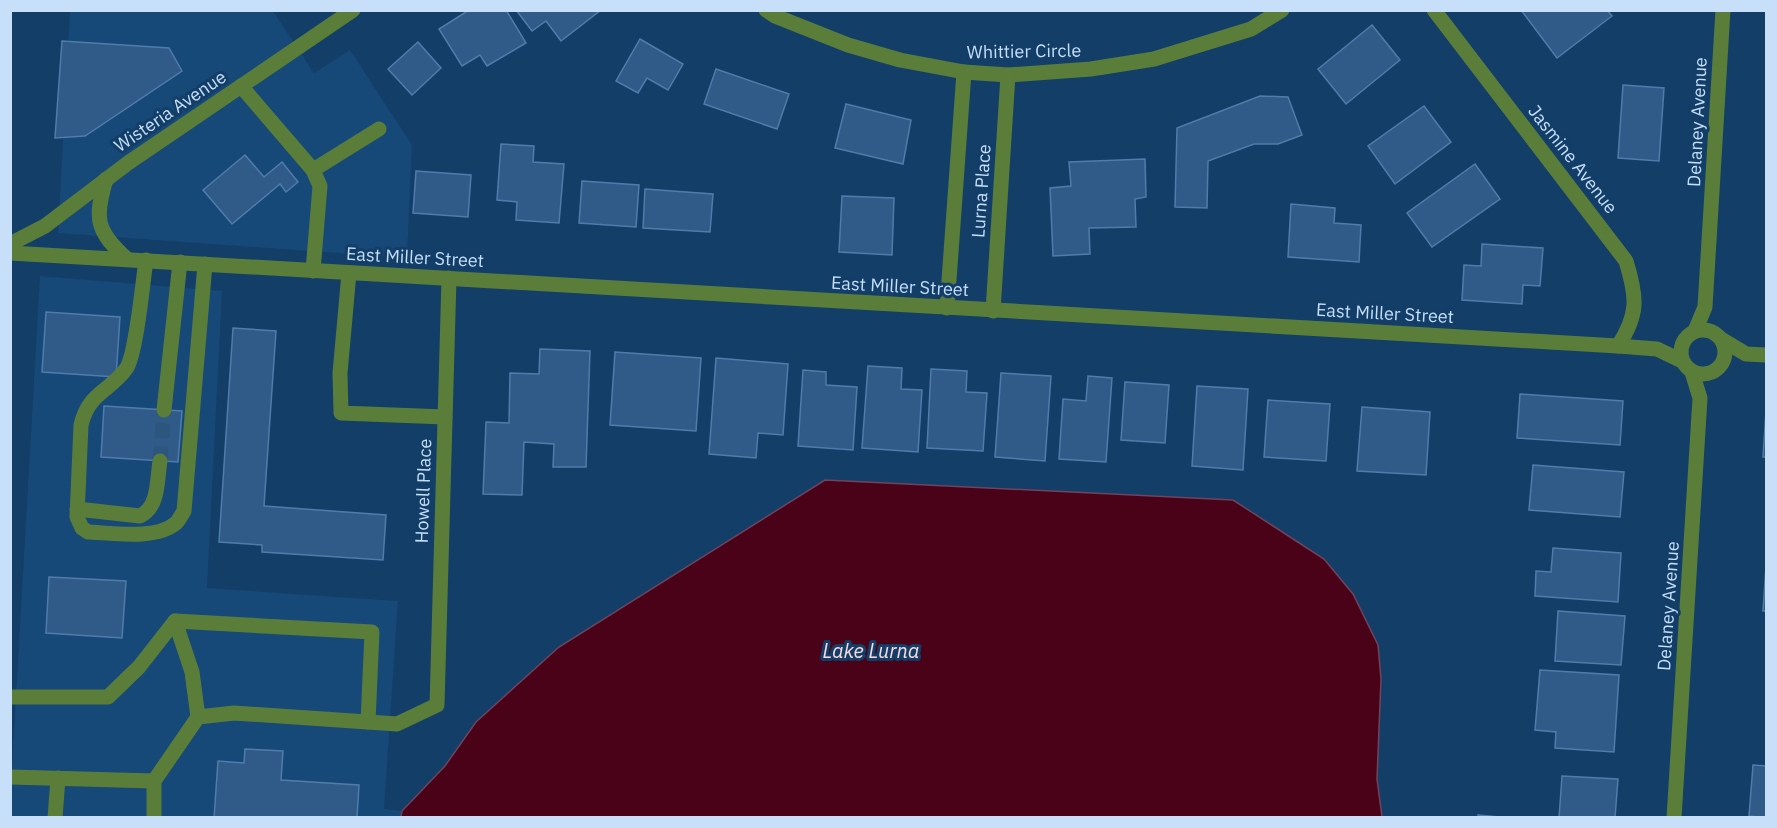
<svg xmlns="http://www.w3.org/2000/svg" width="1777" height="828" font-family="'IBM Plex Sans',sans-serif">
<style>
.built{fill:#164878}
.water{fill:#4a0218;stroke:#70445c;stroke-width:1.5}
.building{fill:#305a87;stroke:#507cab;stroke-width:1.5}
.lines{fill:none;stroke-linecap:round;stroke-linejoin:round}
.minor-tunnel{stroke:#2d567e;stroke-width:15;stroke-dasharray:15 8;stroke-linecap:butt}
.minor{stroke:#5b7d3a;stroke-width:15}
.labels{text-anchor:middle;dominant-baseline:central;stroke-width:6;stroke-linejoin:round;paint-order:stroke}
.street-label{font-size:18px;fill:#c7dff9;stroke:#123e68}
.water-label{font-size:20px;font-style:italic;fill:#fcd9dc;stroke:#123e68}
</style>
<rect width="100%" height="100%" fill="#123e68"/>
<!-- built -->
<g class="built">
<polygon points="70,11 273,11 314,73 350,50 412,145 407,258 58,233"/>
<polygon points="40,276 222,291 207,588 398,601 384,809 402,811 401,817 11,818 11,783"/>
</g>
<!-- water -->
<polygon class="water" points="825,480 1233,500 1324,559 1353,594 1378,645 1381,679 1377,779 1382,817 401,817 402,811 445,766 476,722 559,647"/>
<!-- building -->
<g class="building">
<polygon points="469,10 506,10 526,43 487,66 480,55 462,66 439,29"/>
<polygon points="516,10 601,10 561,41 546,21 532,31"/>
<polygon points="1521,10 1607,10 1612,16 1557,58"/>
<polygon points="1372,25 1400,60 1346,104 1318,69"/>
<polygon points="640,39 683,64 668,90 647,78 638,93 616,81"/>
<polygon points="62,41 169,48 182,71 85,136 55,138"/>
<polygon points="418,42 441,68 412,95 388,69"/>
<polygon points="716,69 789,94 777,129 704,104"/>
<polygon points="1623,85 1664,88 1659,161 1618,158"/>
<polygon points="1260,96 1288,97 1302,135 1278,144 1254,144 1208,161 1207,208 1175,207 1177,128"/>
<polygon points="846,104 911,120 903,164 835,148"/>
<polygon points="1424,106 1451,142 1395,184 1368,146"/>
<polygon points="501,144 534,146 533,162 564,164 559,223 516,220 517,202 497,200"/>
<polygon points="245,155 264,177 282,162 298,182 286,192 280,184 232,224 203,190"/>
<polygon points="1145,159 1146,197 1135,199 1136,227 1089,228 1090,254 1053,256 1050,188 1071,186 1069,162"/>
<polygon points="1475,164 1500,199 1432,247 1407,213"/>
<polygon points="416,171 471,175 468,217 413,213"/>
<polygon points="582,181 639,185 636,227 579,223"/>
<polygon points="645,189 713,194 710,232 643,228"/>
<polygon points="842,196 894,198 892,255 839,252"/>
<polygon points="1291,204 1335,208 1334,223 1361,225 1359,262 1288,257"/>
<polygon points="1482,244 1543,248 1540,286 1523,285 1522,304 1462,300 1464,265 1481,266"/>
<polygon points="46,312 120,317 116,377 42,372"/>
<polygon points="233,328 276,331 264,506 386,515 383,560 262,552 262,545 219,542"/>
<polygon points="540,349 590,351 586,467 553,467 554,444 524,442 522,495 483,494 486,422 509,423 510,373 539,374"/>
<polygon points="615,352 701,358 696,431 610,425"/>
<polygon points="716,358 788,364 783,435 758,433 756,458 709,454"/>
<polygon points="868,366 902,368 901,389 922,390 918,452 862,448"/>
<polygon points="931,369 967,371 966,392 987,393 983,451 927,448"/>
<polygon points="803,370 826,372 826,385 857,387 853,450 798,446"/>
<polygon points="1001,373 1051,376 1045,461 995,457"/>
<polygon points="1088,376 1112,378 1106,462 1059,459 1063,399 1086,401"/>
<polygon points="1125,382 1169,385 1165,443 1121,440"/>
<polygon points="1197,386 1248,389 1243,470 1192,466"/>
<polygon points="1520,394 1623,401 1620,445 1517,438"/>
<polygon points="1268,400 1330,404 1326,461 1264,457"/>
<polygon points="104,406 182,411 178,462 101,457"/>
<polygon points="1362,407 1430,412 1426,475 1357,471"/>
<polygon points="1766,411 1766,457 1763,457"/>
<polygon points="1533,465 1624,472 1620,517 1529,510"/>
<polygon points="1553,548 1621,553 1618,602 1535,596 1536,571 1551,572"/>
<polygon points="1766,566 1766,611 1763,611"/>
<polygon points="49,577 126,581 122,638 46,633"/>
<polygon points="1558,611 1625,616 1621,665 1555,661"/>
<polygon points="1540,670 1619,675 1614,752 1555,748 1556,732 1535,730"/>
<polygon points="245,749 283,751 281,780 359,785 357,818 214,818 218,761 244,763"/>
<polygon points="1753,765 1766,766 1766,818 1749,816"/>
<polygon points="1562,776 1618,779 1615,818 1559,818"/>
<polygon points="1478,815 1510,818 1478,818"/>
</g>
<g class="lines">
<!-- minor-tunnel -->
<polyline class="minor-tunnel" points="160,461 164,410"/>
<!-- minor -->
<g class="minor">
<polyline points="766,10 775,16 848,45 900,60 964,72 1008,75 1091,69 1154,59 1251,29 1282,10"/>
<path d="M 1434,10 L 1626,261 C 1637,297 1639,314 1618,346"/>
<polyline points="241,86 313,170 320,186 313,271"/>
<polyline points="313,170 379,129"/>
<path d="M 106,179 C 94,219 96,231 127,259"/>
<polyline points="10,244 45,226 128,163 353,10"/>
<polyline points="10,253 1618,346 1657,349 1682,361"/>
<path d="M 146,260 C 143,280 136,356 126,369 C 109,392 89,392 81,425 L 77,517 L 82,528 L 88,532 C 112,533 157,540 176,523 C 179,520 182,514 184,511 L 205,264"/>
<polyline points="349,273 340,373 341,413 445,417"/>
<polyline points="947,308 964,72"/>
<polyline points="993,311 1008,75"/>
<circle cx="1703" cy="352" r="22"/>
<polyline points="1695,331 1705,307 1723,10"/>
<polyline points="1721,339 1746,354 1766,355"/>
<polyline points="164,410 180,262"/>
<path d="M 77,509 L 140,516 C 159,507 157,480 160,461"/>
<polyline points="175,621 192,672 198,717"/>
<polyline points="10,697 108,697 139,667 175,621 372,632 368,722"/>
<polyline points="10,777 154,781"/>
<polyline points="55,818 58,778"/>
<polyline points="154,818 154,781 198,717 234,713 397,724 437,705 449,278"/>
<polyline points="1674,818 1700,398 1692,372"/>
</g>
</g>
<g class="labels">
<!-- street labels -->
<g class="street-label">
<text transform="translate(1024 51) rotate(-1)">Whittier Circle</text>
<text transform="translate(170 111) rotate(-34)">Wisteria Avenue</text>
<text transform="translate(1697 122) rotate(-87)">Delaney Avenue</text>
<text transform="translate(1573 159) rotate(52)">Jasmine Avenue</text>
<text transform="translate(981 191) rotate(-86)">Lurna Place</text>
<text transform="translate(415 257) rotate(3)">East Miller Street</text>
<text transform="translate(900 286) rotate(3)">East Miller Street</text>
<text transform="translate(1385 313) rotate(3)">East Miller Street</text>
<text transform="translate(423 491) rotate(-88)">Howell Place</text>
<text transform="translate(1668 606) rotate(-86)">Delaney Avenue</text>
</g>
<!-- water labels -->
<g class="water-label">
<text x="871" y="650">Lake Lurna</text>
</g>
</g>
<!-- border -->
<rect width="1777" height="828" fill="none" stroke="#c7dff9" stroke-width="24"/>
</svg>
